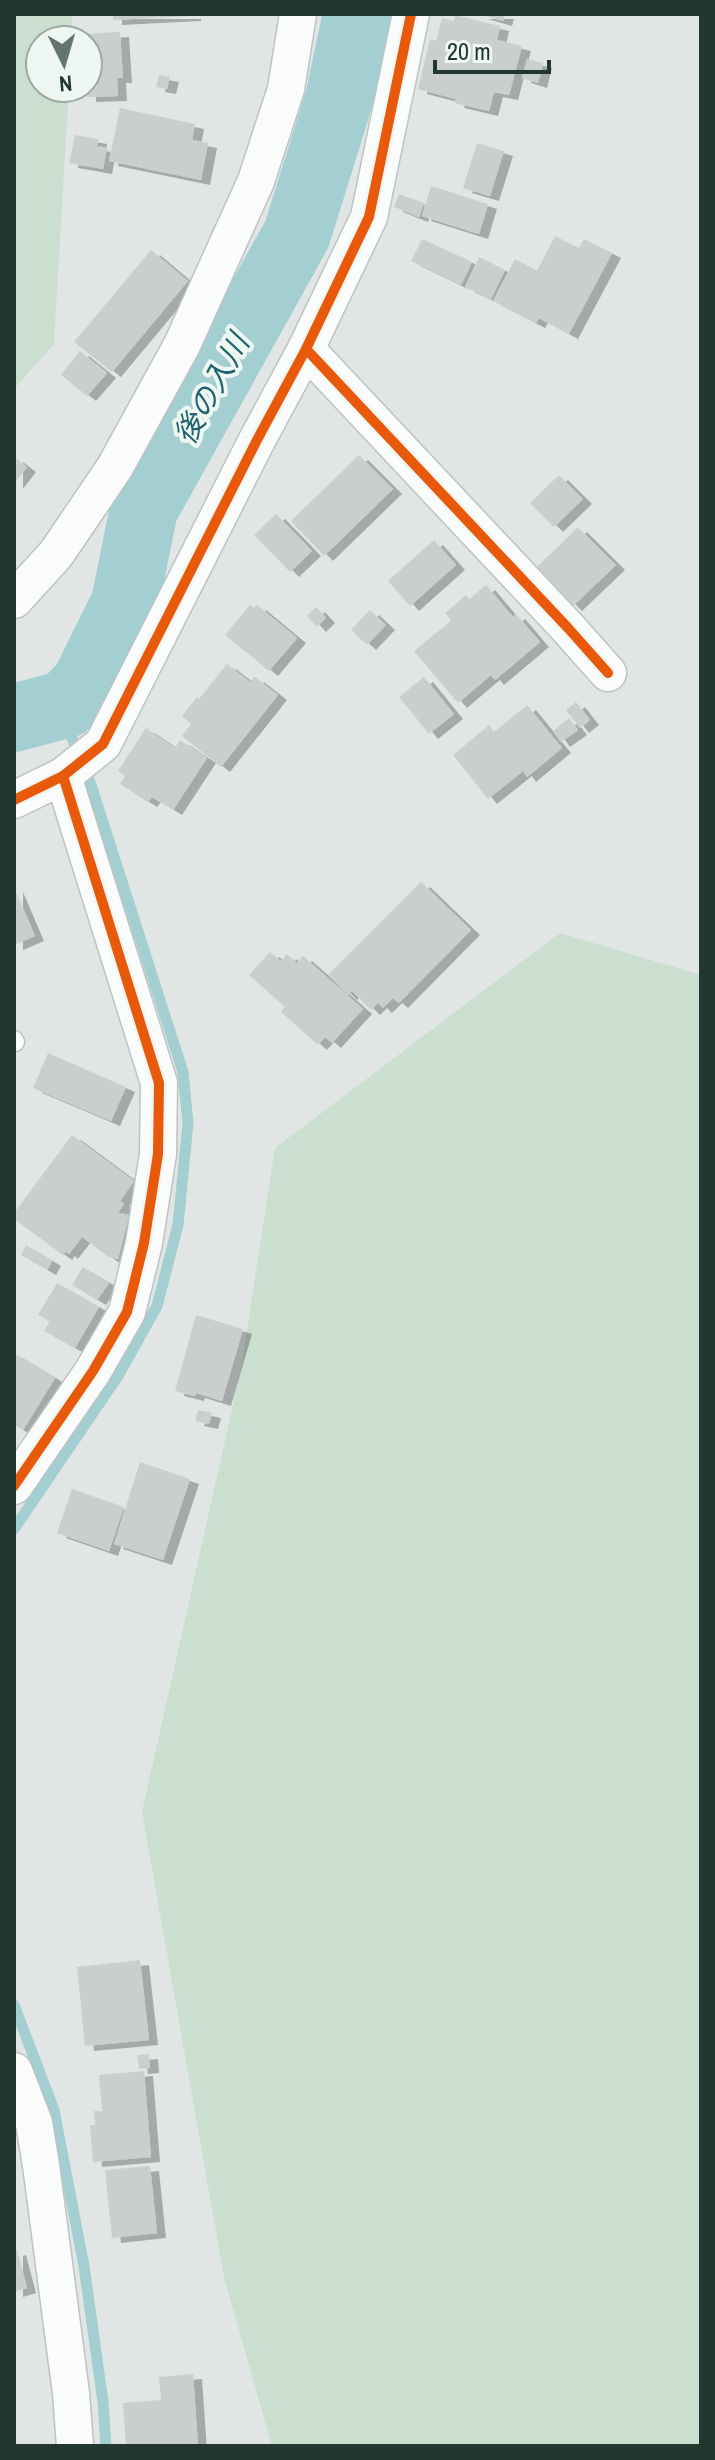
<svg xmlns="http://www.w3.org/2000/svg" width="715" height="2460" font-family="'Archivo Narrow','Noto Sans JP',sans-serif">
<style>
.green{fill:#cadfd0}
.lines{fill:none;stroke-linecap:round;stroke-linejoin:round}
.stream{stroke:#a3ced2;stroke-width:11}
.river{stroke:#a3ced2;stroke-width:68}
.building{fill:#cacfcd;filter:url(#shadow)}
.lane-casing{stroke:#bec3c1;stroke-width:21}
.street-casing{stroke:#bec3c1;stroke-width:39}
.lane{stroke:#fafbfb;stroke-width:18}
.street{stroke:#fafbfb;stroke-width:36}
.cycleway-casing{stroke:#eef6f2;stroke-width:15}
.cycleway{stroke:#e8590c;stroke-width:10}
.labels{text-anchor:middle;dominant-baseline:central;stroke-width:8;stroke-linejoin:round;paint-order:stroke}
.water-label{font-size:30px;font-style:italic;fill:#1f646e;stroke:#eef6f2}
</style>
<defs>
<filter id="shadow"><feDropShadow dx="9" dy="5" stdDeviation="0" flood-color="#0004"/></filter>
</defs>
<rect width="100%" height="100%" fill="#e1e6e4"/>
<!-- green -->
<g class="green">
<polygon points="14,14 72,14 71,40 40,40 40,88 69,88 54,344 14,389"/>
<polygon points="560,933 701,975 701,2446 272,2446 224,2277 142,1812 241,1369 275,1148"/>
</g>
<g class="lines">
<!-- stream -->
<g class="stream">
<polyline points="14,1529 118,1376 157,1306 178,1225 188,1123 183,1072 91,785 66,723 66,704"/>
<polyline points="14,2005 54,2110 84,2266 103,2402 106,2446"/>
</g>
<!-- river -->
<polyline class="river" points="14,718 66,704 85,684 125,603 144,509 297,234 339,99 357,14"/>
</g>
<!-- building -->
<g class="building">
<polygon points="113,14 192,14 192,16 113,20"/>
<polygon points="479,14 505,14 503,21"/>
<polygon points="455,15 500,26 497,40 522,46 509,95 494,92 489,111 455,103 456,99 418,89 430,39 436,41 442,18 454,21"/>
<polygon points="120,32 123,78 117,78 118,96 87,97 88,40 84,40 84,34"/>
<polygon points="527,59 543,63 538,83 522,78"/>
<polygon points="159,75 170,77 167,89 156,87"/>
<polygon points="120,108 195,124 192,140 208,143 201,180 109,161"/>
<polygon points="75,135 98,139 97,146 107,148 103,169 69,163"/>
<polygon points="477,143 504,151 490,196 463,188"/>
<polygon points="431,186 488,204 479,234 422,216"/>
<polygon points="399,194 424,203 419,217 394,207"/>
<polygon points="555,236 579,248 584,239 612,253 569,334 539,318 536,323 493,301 515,259 537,271"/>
<polygon points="422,239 472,262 461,285 411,261"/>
<polygon points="151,250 188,281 112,372 74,342"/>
<polygon points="479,257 505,270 491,299 465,287"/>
<polygon points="80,351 107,373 87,396 61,375"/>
<polygon points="359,455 393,489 324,556 291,521"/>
<polygon points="14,457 27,467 14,484"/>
<polygon points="559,475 583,499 554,527 530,503"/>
<polygon points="276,514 312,551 290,572 254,535"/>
<polygon points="578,527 616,565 573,606 536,568"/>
<polygon points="434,540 456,565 410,606 388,581"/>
<polygon points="486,585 513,617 516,614 540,642 495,680 491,675 458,703 414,651 451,621 445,613 466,595 469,599"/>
<polygon points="250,605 254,608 257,605 297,638 269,671 225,635"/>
<polygon points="316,607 326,618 317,627 307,616"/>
<polygon points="370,610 386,625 367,645 351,630"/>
<polygon points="227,664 250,682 255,677 278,695 221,767 182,736 191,724 182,716 197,697 199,699"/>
<polygon points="424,677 454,714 429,734 399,697"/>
<polygon points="576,702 590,720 580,728 566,710"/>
<polygon points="527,705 562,748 527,777 523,771 488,799 453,755 489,725 494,732"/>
<polygon points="569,718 578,730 561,742 553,731"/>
<polygon points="146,728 175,748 180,740 207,758 173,810 152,797 148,802 120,784 125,776 118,771"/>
<polygon points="421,882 471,930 399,1003 393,998 383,1008 378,1003 371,1010 352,991 348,995 328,975"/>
<polygon points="14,887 35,936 14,945"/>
<polygon points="270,952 281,961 287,954 297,963 303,956 363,1009 332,1043 325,1037 318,1045 281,1012 285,1007 249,975"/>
<polygon points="48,1053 126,1087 111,1121 33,1088"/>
<polygon points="72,1135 134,1181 120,1201 124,1204 118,1213 129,1215 118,1259 109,1257 82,1237 69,1254 66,1251 63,1255 14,1219 14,1213"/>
<polygon points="26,1245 52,1261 47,1270 21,1255"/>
<polygon points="83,1267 109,1283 97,1300 72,1285"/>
<polygon points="57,1283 99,1307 75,1348 44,1331 50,1321 38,1315"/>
<polygon points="196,1315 243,1329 222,1401 196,1393 195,1396 175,1391"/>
<polygon points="14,1353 55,1378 23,1430 14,1425"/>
<polygon points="198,1410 212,1413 209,1424 195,1421"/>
<polygon points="140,1462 190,1479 163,1560 114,1544"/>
<polygon points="72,1489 124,1507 109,1551 57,1533"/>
<polygon points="140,1960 149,2040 85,2046 77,1967"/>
<polygon points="149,2054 150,2068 139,2069 137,2055"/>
<polygon points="144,2071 151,2157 93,2162 90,2125 95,2125 94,2111 102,2111 99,2075"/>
<polygon points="150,2166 157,2233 112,2238 105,2170"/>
<polygon points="17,2250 27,2288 14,2292 14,2251"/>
<polygon points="193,2374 198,2446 126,2446 123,2403 161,2400 159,2377"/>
</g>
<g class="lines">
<defs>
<polyline id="lane" points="14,1040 15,1042"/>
<g id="street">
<polyline points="306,349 568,628 608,673"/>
<polyline points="14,600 56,554 115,467 182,345 256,181 286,89 298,14"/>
<polyline points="14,800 63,776 103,744 257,440 306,349 369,217 411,14"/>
<polyline points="14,1486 93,1371 127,1312 144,1243 158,1154 159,1083 63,776"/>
<polyline points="14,2071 34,2123 41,2165 71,2393 75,2446"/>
</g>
</defs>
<!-- lane casing -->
<use href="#lane" class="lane-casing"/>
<!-- street casing -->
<use href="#street" class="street-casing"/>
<!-- lane -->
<use href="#lane" class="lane"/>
<!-- street -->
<use href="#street" class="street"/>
<defs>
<g id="cycleway">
<polyline points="306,349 568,628 608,673"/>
<polyline points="14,800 63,776 103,744 257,440 306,349 369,217 411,14"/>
<polyline points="14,1486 93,1371 127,1312 144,1243 158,1154 159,1083 63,776"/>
</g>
</defs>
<!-- cycleway casing -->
<use href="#cycleway" class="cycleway-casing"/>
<!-- cycleway -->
<use href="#cycleway" class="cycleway"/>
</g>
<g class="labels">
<!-- water labels -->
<g class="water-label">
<text transform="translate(211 389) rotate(-61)">後の入川</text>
</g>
</g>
<!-- border -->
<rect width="715" height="2460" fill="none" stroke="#213730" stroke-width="32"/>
<!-- north arrow -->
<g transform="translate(64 64) rotate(175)"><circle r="38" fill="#eef6f2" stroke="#9caaa4" stroke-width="2"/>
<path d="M0-6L14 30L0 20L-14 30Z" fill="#64746f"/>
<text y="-12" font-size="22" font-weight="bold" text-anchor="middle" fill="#213730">N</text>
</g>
<!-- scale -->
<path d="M435 60v12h114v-12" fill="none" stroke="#213730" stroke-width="4"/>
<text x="447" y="60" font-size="24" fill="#213730" stroke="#eef6f2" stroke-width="6" paint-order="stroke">20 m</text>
</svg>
